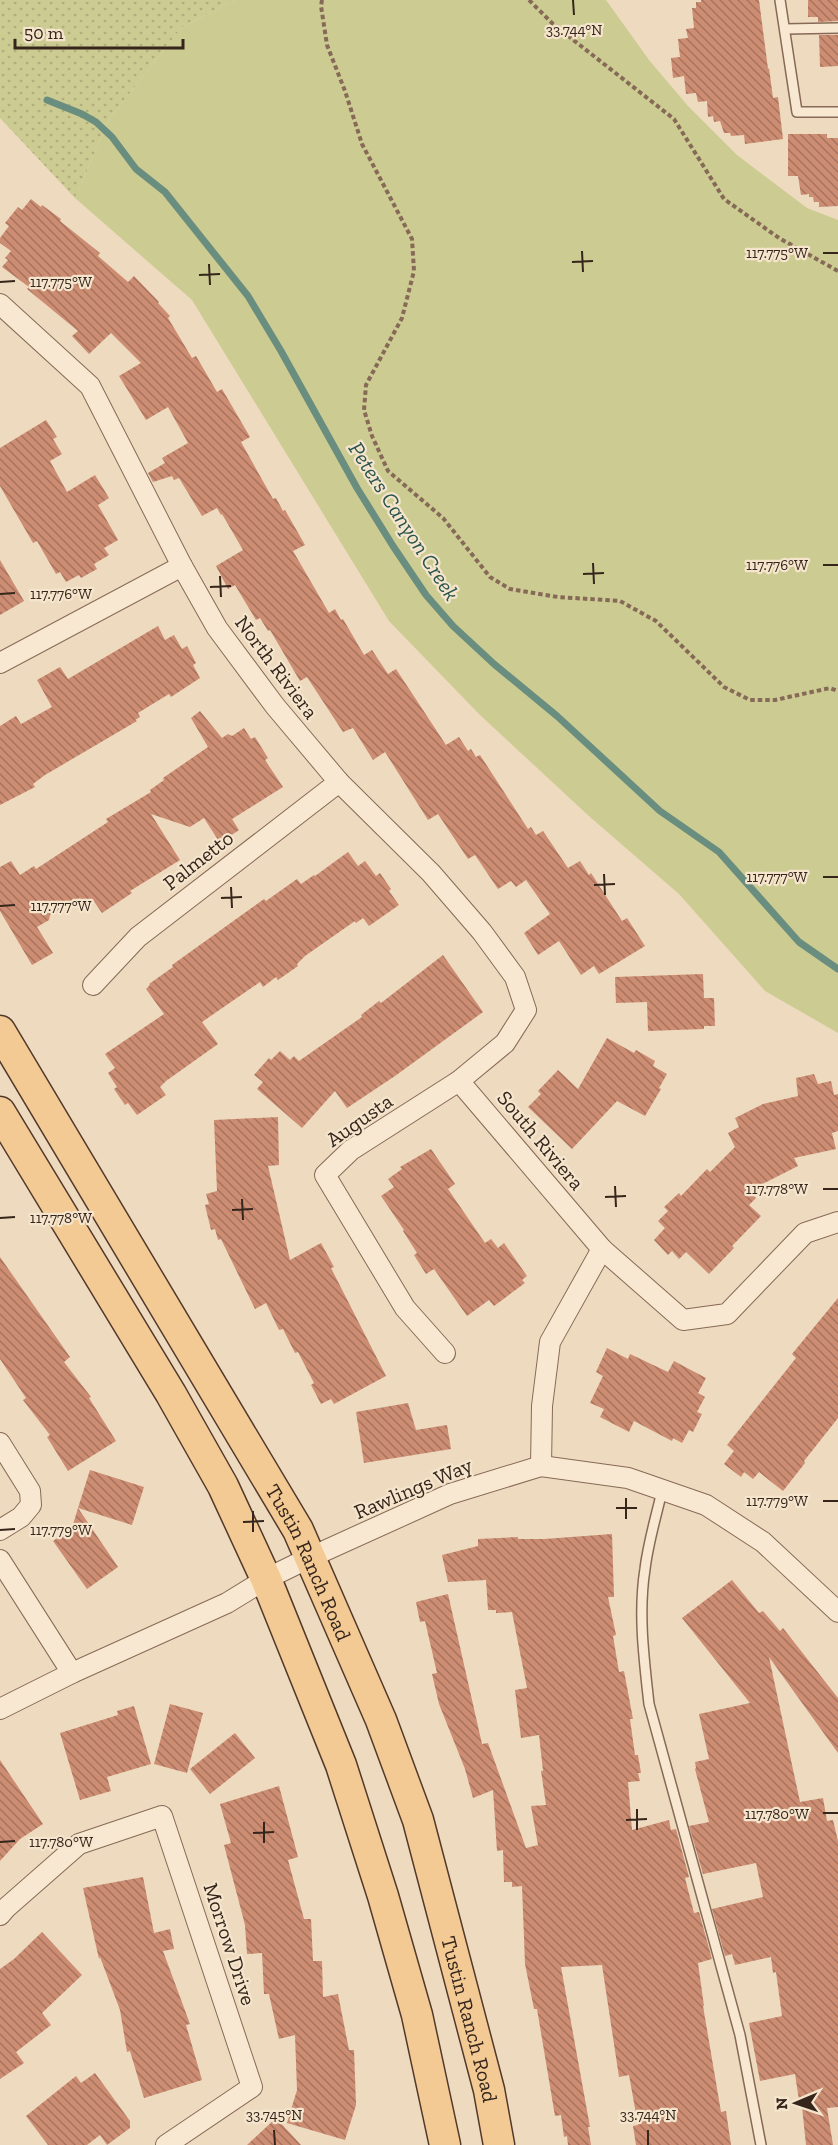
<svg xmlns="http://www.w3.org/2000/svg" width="838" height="2145" font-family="'Zilla Slab',serif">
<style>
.green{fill:#cccb92}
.park{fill:url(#park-dots)}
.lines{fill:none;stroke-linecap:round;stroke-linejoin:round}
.stream{stroke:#698d7f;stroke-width:7}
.building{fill:url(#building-back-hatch)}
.service-casing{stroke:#866a57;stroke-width:12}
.minor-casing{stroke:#866a57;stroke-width:22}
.primary-casing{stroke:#53392b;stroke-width:33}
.path{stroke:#866a57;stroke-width:4;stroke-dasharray:4.5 3;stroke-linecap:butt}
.service{stroke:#f9e8d1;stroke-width:9}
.minor{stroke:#f9e8d1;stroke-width:20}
.primary{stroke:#f3ca94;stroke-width:30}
.ticks{fill:none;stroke:#35251b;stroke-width:2}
.labels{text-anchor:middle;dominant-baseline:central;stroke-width:4.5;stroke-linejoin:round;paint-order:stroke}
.street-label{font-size:21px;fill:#35251b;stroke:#f5e5cd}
.water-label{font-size:22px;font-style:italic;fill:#2a554d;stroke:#f5e5cd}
.ticks-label{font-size:15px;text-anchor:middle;fill:#35251b;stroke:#f5e5cd;stroke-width:4.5;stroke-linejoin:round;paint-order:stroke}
</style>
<defs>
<pattern id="park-dots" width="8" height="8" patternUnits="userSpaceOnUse" patternTransform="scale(1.5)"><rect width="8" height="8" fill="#cccb92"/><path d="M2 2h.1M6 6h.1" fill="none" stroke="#b0ae7d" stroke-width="1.8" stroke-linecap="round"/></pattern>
<pattern id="building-back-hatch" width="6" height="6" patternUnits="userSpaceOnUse" patternTransform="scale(1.5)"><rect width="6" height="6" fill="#cd8d73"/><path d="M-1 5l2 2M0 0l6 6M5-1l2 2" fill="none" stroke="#a7735e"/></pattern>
</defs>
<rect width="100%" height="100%" fill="#eedabe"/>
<!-- green -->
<polygon class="green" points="235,0 606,0 649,60 688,106 737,155 807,208 838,220 838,1033 765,991 679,894 590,817 480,715 389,621 192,300 75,198 110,118 182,27"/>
<!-- park -->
<polygon class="park" points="0,0 235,0 182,27 110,118 75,198 0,118"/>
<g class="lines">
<!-- stream -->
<polyline class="stream" points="47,100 82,114 96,122 112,137 136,169 165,192 248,296 281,351 357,488 393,546 426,595 453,626 494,664 557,716 660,811 719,852 799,942 838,969"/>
</g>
<!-- building -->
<g class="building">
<polygon points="701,0 759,0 768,69 769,68 773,98 778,97 783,139 745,144 744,135 731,136 730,133 724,133 720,121 714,122 713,116 708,117 707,101 698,102 696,93 686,94 684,76 673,78 671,58 680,57 678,39 688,38 686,29 694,28 692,8 696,8 696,2 701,2"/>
<polygon points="808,0 838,0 838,21 818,22 818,17 808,17"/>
<polygon points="819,35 838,35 838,66 820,67"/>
<polygon points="788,134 827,134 827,138 838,138 838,206 819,207 819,202 814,202 813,197 809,197 809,194 801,195 798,176 788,176"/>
<polygon points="31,199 41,207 42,205 61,219 60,221 100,253 98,256 128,282 134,276 159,302 158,303 170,316 168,318 192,358 196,356 217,392 222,389 250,437 241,442 273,499 276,498 283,511 285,510 305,545 293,551 329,613 335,609 341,620 343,619 364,655 372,650 388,674 396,669 446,745 459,737 468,751 471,749 476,757 480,755 528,829 531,827 536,835 543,831 568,868 580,861 589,875 591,873 622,921 627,918 645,946 599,974 594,966 581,975 559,941 538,955 524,933 550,914 526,880 516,887 511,881 498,889 475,855 468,859 438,814 428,820 385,752 373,760 353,728 343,732 307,677 300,681 270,630 268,631 260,618 256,620 235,585 228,589 216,566 243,550 222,514 221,515 217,508 202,516 179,478 174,480 172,476 153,482 148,473 165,463 162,458 188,443 168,407 146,420 119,376 141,363 111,333 89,354 72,336 78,331 27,289 29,287 2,267 8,260 5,258 11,251 0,243 0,238 9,226 5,223 18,207 22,210"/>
<polygon points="46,420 57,437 53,439 62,454 50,461 67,492 95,475 109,498 98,505 118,540 104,548 109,555 94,564 97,569 81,578 79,575 66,582 60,572 56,574 37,541 33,543 0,486 0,448"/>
<polygon points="0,560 24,601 0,615"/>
<polygon points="158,626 165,640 174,635 182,649 187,646 196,663 193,665 200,678 171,697 169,694 138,713 140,717 135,720 137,721 45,775 33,784 35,787 0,805 0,726 16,716 21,724 52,707 37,680 60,667 68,679"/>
<polygon points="200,711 222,738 228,734 232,736 244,728 251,739 255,737 268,758 265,760 283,787 232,819 239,830 220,843 204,818 190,827 151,814 180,860 130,891 132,893 102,913 93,900 85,905 80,898 50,915 49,920 37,927 53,953 32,965 0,911 0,867 11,861 20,875 34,866 36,869 108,822 106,819 151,792 150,790 164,780 163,778 208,747 191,718"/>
<polygon points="348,852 358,866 365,861 376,876 380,873 391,889 389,891 399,905 369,926 363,918 356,923 355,921 305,956 297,964 298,966 278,980 276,977 263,987 260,982 202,1022 218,1044 166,1081 160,1087 166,1095 137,1115 128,1103 125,1105 114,1089 117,1087 108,1073 115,1068 105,1054 164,1014 146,989 150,985 149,984 173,967 172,965 264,899 266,901 297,879 301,884 314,875 315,876"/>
<polygon points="443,955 483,1012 395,1076 347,1108 335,1091 302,1128 257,1089 263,1082 254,1075 269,1058 271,1060 280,1051 290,1060 294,1056 299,1061 362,1017 361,1015 379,1001 381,1003"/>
<polygon points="703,974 704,998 714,998 715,1026 704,1026 704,1029 648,1031 647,1002 616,1003 615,977"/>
<polygon points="607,1038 634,1053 636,1050 655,1061 653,1066 667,1074 659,1088 661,1089 645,1116 617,1101 572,1149 528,1107 541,1094 538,1091 558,1070 578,1089"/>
<polygon points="814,1074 818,1084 831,1081 834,1095 838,1094 838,1131 832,1133 836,1149 794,1158 798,1166 749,1191 756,1198 749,1205 761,1216 732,1246 734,1248 709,1274 686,1252 679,1259 672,1251 668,1255 654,1240 665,1228 658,1221 668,1211 664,1207 679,1193 681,1196 707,1169 710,1172 735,1147 728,1133 739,1127 735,1118 763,1104 798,1096 796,1078"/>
<polygon points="278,1117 279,1165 268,1166 290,1260 321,1243 334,1267 331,1268 386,1376 334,1404 331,1399 321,1404 311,1385 314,1383 298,1352 295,1353 283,1329 279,1330 266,1303 255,1309 221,1239 218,1240 215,1229 211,1230 205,1205 209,1204 206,1194 217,1191 214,1120"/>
<polygon points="431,1149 455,1184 448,1189 485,1243 491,1239 498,1248 504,1243 527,1276 522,1280 525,1283 494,1306 489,1300 467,1316 434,1269 426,1274 414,1255 417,1253 403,1231 404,1230 381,1196 394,1187 388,1179 402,1169 400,1167"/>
<polygon points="0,1257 70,1357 64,1362 91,1397 89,1398 116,1441 68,1471 47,1437 50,1435 23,1400 26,1398 0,1359"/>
<polygon points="838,1298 838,1418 804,1461 805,1463 783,1491 759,1472 753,1479 744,1472 741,1477 724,1464 734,1451 727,1445 796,1358 792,1354"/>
<polygon points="607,1348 628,1359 630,1354 668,1372 674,1361 706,1378 698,1393 705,1397 697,1412 702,1414 693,1432 689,1430 682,1443 673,1438 672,1441 634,1421 629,1432 600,1417 604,1409 590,1403 603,1376 596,1372"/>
<polygon points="408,1403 416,1430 447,1425 451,1449 364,1463 356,1412"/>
<polygon points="90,1470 144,1487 132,1525 78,1508"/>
<polygon points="78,1508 118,1567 87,1589 53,1541 72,1528"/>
<polygon points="612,1534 614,1597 608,1597 616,1635 613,1636 619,1672 624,1671 633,1719 630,1719 635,1755 638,1755 641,1773 638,1773 640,1781 628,1782 632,1830 669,1820 671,1830 676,1829 689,1877 685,1878 694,1913 699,1912 712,1959 698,1963 704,2006 703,2006 721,2112 726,2111 731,2145 636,2145 633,2126 638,2125 629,2075 619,2077 602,1965 561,1967 590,2127 588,2127 591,2145 568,2145 567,2136 564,2137 561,2115 555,2116 537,2009 534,2009 525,1964 522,1886 512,1887 512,1882 504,1882 503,1850 497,1851 493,1790 473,1798 465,1769 439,1704 432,1674 437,1673 425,1621 420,1622 416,1602 448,1594 482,1744 488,1743 526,1848 538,1845 531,1806 546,1805 541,1771 543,1771 539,1735 521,1738 515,1690 527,1688 512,1612 496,1613 496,1610 488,1610 486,1580 448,1582 442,1555 478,1546 478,1539 518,1537 518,1539 544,1539"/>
<polygon points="732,1580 759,1613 763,1611 780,1631 783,1628 838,1698 838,1753 769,1657 800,1802 823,1798 827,1821 833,1820 838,1841 838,2107 827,2108 833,2145 806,2145 802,2107 800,2107 795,2074 760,2081 749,2023 782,2016 776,1972 773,1973 771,1957 735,1965 732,1954 725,1956 712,1909 763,1897 756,1863 703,1874 689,1826 709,1822 695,1769 696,1768 695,1762 709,1759 699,1714 750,1703 682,1618"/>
<polygon points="170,1704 203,1713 187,1773 154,1764"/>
<polygon points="134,1706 151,1764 107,1777 111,1791 80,1800 60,1733 118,1715 117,1711"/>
<polygon points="235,1733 255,1758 210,1794 190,1769"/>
<polygon points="0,1760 43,1824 20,1839 0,1861"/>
<polygon points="279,1786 298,1857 288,1860 304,1919 311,1919 313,1961 322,1961 323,1997 338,1994 349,2050 354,2050 356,2105 345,2140 287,2123 297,2090 295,2035 279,2039 269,1994 264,1994 262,1953 247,1954 245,1925 224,1845 231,1843 220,1804"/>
<polygon points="143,1877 154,1933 170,1929 174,1949 163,1951 190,2024 186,2025 202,2080 144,2098 130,2051 127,2052 120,2010 100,1957 99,1959 83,1888"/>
<polygon points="42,1932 82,1975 42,2013 51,2025 16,2052 24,2063 0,2079 0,1969 14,1959"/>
<polygon points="95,2073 130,2121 130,2128 107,2145 100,2135 87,2145 48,2145 26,2116 76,2076 81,2083"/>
<polygon points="276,2118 301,2145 247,2145"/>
</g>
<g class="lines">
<defs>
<g id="service">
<polyline points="780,0 797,112 838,112"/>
<polyline points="785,29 838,28"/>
<path d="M 662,1491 C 656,1517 648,1543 645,1569 C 638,1613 644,1659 649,1704 L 740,2035 L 761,2145"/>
</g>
<g id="minor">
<polyline points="0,304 90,386 182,566 217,628 275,706 339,782 431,873 482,932 515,977 526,1010 505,1043 459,1081 351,1150 325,1175 405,1308 445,1353"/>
<polyline points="0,663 182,566"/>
<polyline points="93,985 138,937 339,782"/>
<polyline points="459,1081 602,1249 683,1320 727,1314 805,1233 838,1222"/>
<polyline points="0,1443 30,1491 31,1505 21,1517 0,1530"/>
<polyline points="541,1466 542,1406 550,1342 602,1249"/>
<polyline points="0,1560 72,1673"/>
<polyline points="0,1709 72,1673 227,1603 266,1579 311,1557 450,1494 541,1466 628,1478 706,1505 763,1542 838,1612"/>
<polyline points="0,1915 6,1908 79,1844 162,1816 252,2087 166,2145"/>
</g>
<g id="primary">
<path id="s1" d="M 0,1031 L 298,1530 L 381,1720 L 418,1820 L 489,2090 L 499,2145"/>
<polyline points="0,1112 171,1394 223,1486 266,1579 341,1765 383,1896 417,2015 445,2145"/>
</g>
</defs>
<!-- service casing -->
<use href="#service" class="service-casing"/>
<!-- minor casing -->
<use href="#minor" class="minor-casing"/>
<!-- primary casing -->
<use href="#primary" class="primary-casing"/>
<!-- path -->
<g class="path">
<polyline points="322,0 321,6 327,45 345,91 362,144 412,239 414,271 402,318 366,385 364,410 372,436 388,471 443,518 490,577 510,589 558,597 620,601 656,621 724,687 750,700 775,700 830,688 838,691"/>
<polyline points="529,0 553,24 674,119 724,199 779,238 838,271"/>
</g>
<!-- service -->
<use href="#service" class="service"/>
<!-- minor -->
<use href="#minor" class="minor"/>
<!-- primary -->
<use href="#primary" class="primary"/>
</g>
<!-- ticks -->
<path class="ticks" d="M 573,0 L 574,15M 582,251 L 583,272M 823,253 L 838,253M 572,262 L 593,261M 209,264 L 210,285M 199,275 L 220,274M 0,282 L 15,281M 593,563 L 594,584M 823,565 L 838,565M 583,574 L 604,573M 220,576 L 221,597M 210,587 L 231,586M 0,594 L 15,593M 604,874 L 605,895M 823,877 L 838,877M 594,885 L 615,884M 231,887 L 232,908M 221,898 L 242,897M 0,906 L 15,905M 615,1186 L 616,1207M 823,1189 L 838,1189M 605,1197 L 626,1196M 242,1199 L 243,1220M 232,1210 L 253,1209M 0,1218 L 15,1217M 626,1498 L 626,1519M 823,1501 L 838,1501M 616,1508 L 637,1508M 253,1511 L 253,1532M 243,1522 L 264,1521M 0,1530 L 15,1529M 637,1809 L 637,1830M 823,1813 L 838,1813M 626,1820 L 647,1819M 264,1822 L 264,1843M 253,1833 L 274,1832M 0,1842 L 15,1841M 274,2130 L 275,2145M 648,2130 L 648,2145"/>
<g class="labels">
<!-- street labels -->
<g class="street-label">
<text transform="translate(277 667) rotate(53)">North Riviera</text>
<text transform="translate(198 860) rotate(-38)">Palmetto</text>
<text transform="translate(359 1120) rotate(-35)">Augusta</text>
<text transform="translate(541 1140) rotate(50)">South Riviera</text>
<text transform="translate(413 1488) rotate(-23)">Rawlings Way</text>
<text stroke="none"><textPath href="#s1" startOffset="615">Tustin Ranch Road</textPath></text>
<text transform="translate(230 1944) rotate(72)">Morrow Drive</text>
<text stroke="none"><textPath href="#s1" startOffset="1101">Tustin Ranch Road</textPath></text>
</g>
<!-- water labels -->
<g class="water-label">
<text transform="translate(404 521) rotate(57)">Peters Canyon Creek</text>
</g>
</g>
<g class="ticks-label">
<text x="574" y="35">33.744°N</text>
<text x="777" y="258">117.775°W</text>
<text x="61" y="287">117.775°W</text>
<text x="777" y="570">117.776°W</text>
<text x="61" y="599">117.776°W</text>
<text x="777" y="882">117.777°W</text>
<text x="61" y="911">117.777°W</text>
<text x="777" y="1194">117.778°W</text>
<text x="61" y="1223">117.778°W</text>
<text x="777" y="1506">117.779°W</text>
<text x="61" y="1535">117.779°W</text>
<text x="777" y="1819">117.780°W</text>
<text x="61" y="1847">117.780°W</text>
<text x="274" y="2120">33.745°N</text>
<text x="648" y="2120">33.744°N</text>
</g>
<!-- north arrow -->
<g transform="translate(796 2103) rotate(268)" stroke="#f5e5cd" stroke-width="4.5" paint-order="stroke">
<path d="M0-4.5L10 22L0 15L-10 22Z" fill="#35251b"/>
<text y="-9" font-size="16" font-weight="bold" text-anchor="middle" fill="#35251b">N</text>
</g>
<!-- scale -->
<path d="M15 39v9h168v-9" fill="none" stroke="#35251b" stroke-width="3"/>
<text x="24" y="39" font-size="18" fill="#35251b" stroke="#f5e5cd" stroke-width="4.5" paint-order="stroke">50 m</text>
</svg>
